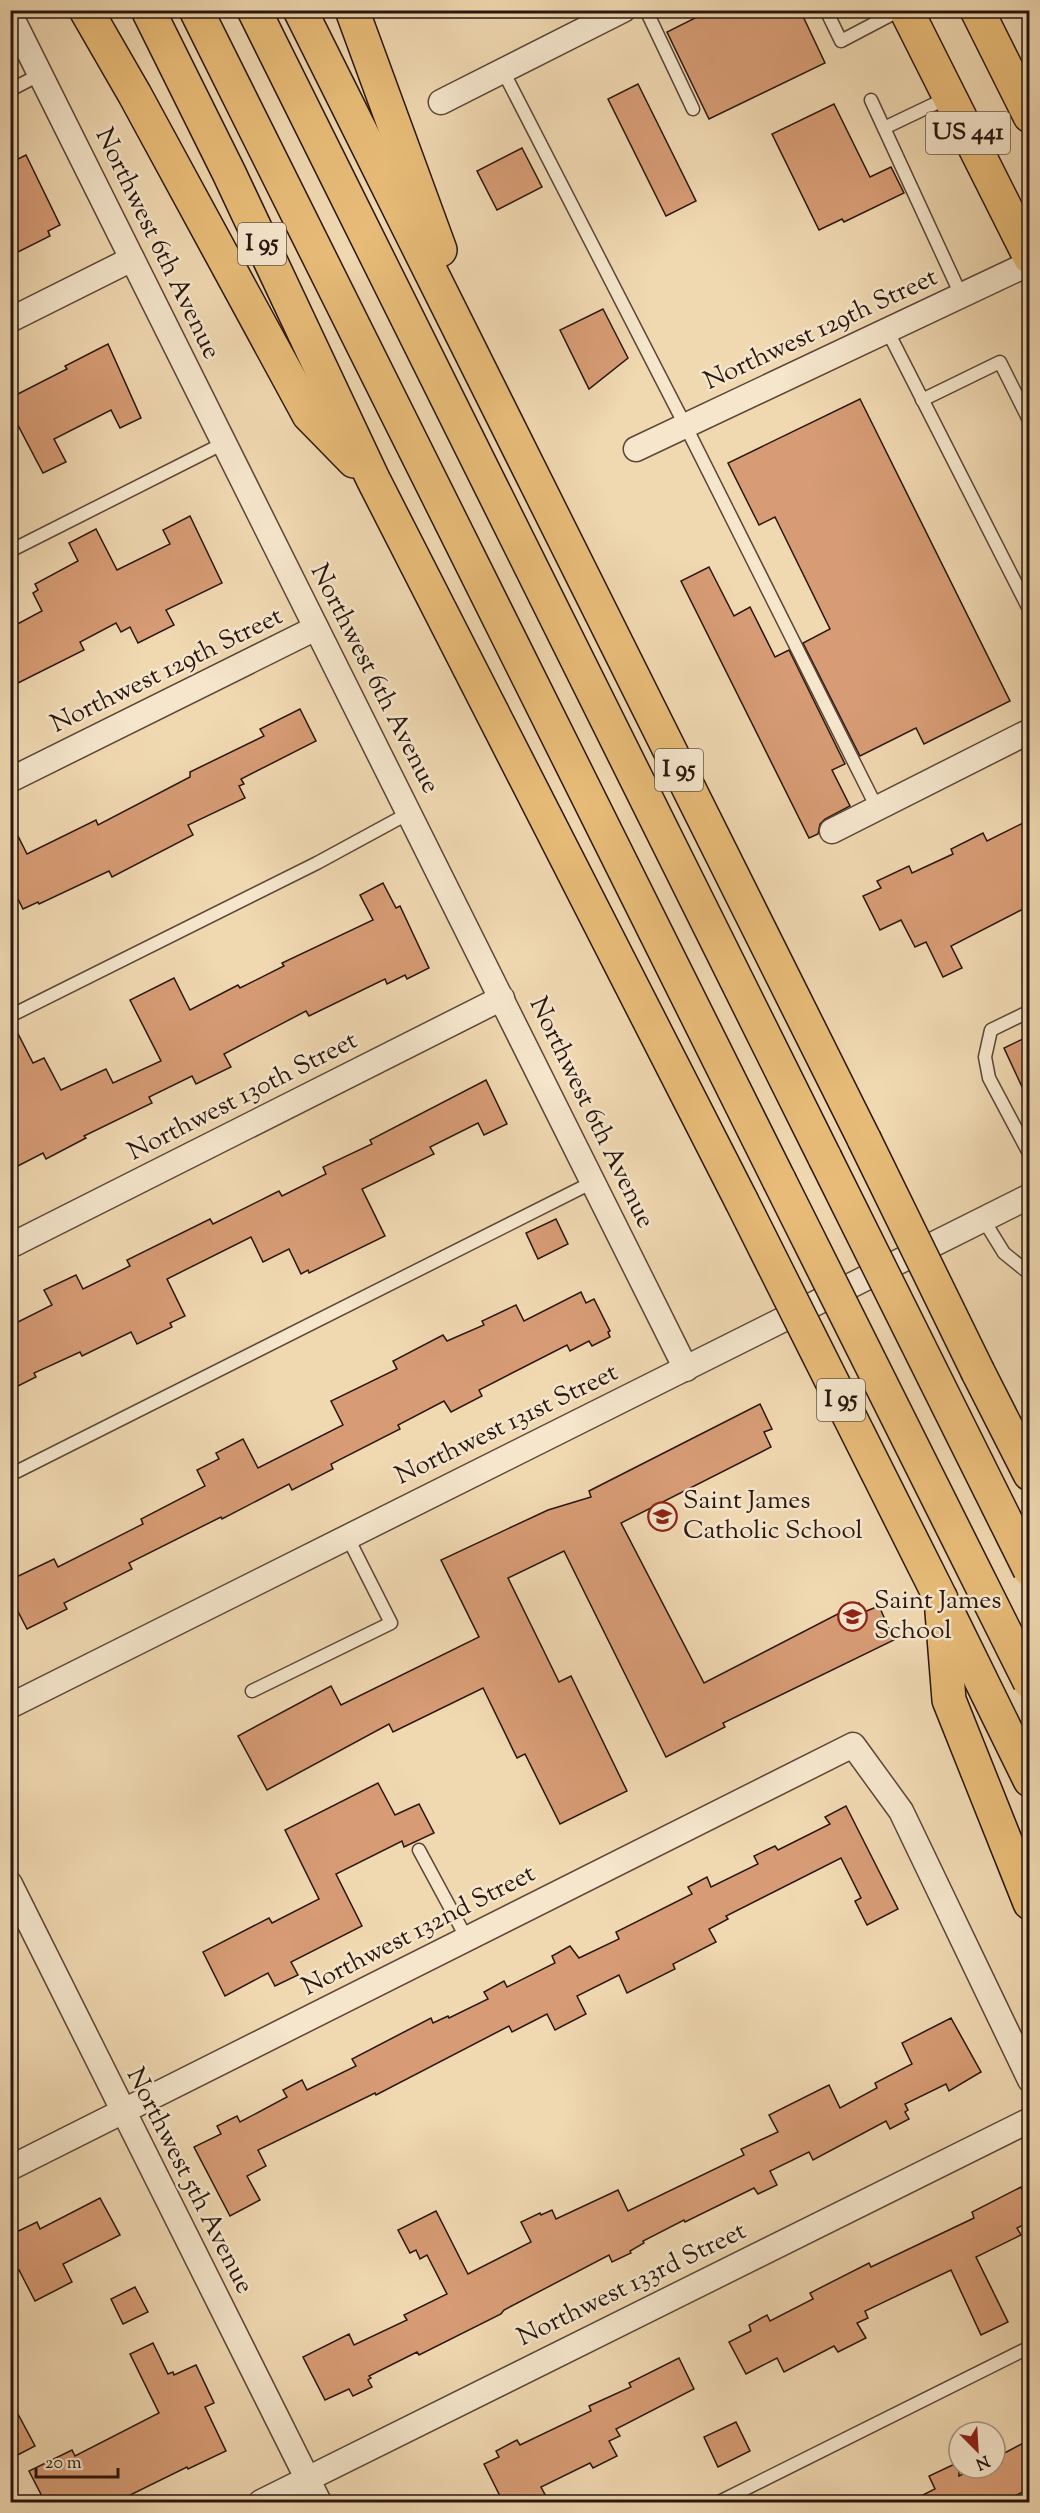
<svg xmlns="http://www.w3.org/2000/svg" width="1040" height="2513" font-family="'Sorts Mill Goudy',serif">
<style>
.building{fill:#d79c75;stroke:#29160f;stroke-width:1.5}
.lines{fill:none;stroke-linecap:round;stroke-linejoin:round}
.service-casing{stroke:#5b4638;stroke-width:15}
.minor-casing{stroke:#5b4638;stroke-width:27}
.primary-casing{stroke:#29160f;stroke-width:36}
.motorway-casing{stroke:#29160f;stroke-width:36}
.service{stroke:#f5e6cc;stroke-width:12}
.minor{stroke:#f5e6cc;stroke-width:24}
.primary{stroke:#e8bc78;stroke-width:33}
.motorway{stroke:#e8bc78;stroke-width:33}
.motorway-bridge-casing{stroke:#29160f;stroke-width:36;stroke-linecap:butt}
.motorway-bridge{stroke:#e8bc78;stroke-width:33}
.labels{text-anchor:middle;dominant-baseline:central;stroke-width:5;stroke-linejoin:round;paint-order:stroke}
.shield{fill:#f5e6cc;stroke:#665448;stroke-width:1.5}
.shield-label{font-size:24px;font-weight:bold;fill:#29160f}
.street-label{font-size:26px;fill:#29160f;stroke:#f5e6cc}
.poi-label{font-size:26px;fill:#29160f;stroke:#f5e6cc;text-anchor:start}
</style>
<rect width="100%" height="100%" fill="#f0d8b1"/>
<filter id="stains"><feTurbulence type="fractalNoise" baseFrequency=".00333" numOctaves="4"/><feColorMatrix values="0 0 0 0 .2 0 0 0 0 .09 0 0 0 0 .02 0 0 0 .5 -.17"/></filter>
<radialGradient id="worn" r=".72"><stop offset=".6" stop-color="#630" stop-opacity="0"/><stop offset="1" stop-color="#630" stop-opacity=".3"/></radialGradient>
<!-- building -->
<g class="building">
<polygon points="711,10 800,10 825,63 709,119 667,32"/>
<polygon points="638,84 696,201 666,216 608,99"/>
<polygon points="834,104 870,177 891,167 904,193 844,222 842,219 819,230 772,134"/>
<polygon points="522,148 542,187 497,210 477,171"/>
<polygon points="26,155 60,225 48,231 50,236 10,256 10,163"/>
<polygon points="603,309 628,358 589,389 560,330"/>
<polygon points="108,344 141,418 120,428 111,410 54,439 66,462 43,473 10,410 10,398 67,369 65,366"/>
<polygon points="860,399 1010,701 924,744 916,728 860,756 803,643 830,629 775,517 759,525 728,463"/>
<polygon points="190,516 222,583 166,610 174,625 138,643 130,627 121,632 116,623 80,642 84,650 10,687 10,628 42,611 33,593 38,590 35,584 78,561 69,543 96,529 117,570 170,544 163,530"/>
<polygon points="709,567 734,616 750,607 775,657 789,650 845,764 832,770 850,806 825,819 820,824 818,834 809,838 681,581"/>
<polygon points="300,709 316,741 241,779 244,784 239,786 245,798 188,825 193,835 112,877 109,871 39,904 38,902 23,909 10,883 10,820 27,854 96,820 98,825 190,777 190,772 264,736 260,729"/>
<polygon points="1029,820 1029,906 951,946 962,968 943,977 926,942 915,947 901,920 880,930 863,896 881,888 877,881 909,866 912,873 953,854 951,849 983,833 987,841"/>
<polygon points="383,883 396,908 400,906 429,968 407,979 405,975 387,984 385,979 309,1016 306,1011 224,1054 231,1067 196,1084 192,1076 149,1097 152,1103 84,1136 86,1138 46,1159 43,1153 10,1170 10,1024 13,1024 33,1063 44,1058 61,1090 106,1069 113,1083 161,1061 130,1000 174,978 190,1010 238,985 240,988 284,966 282,963 373,920 360,895"/>
<polygon points="1029,1036 1029,1102 1004,1048"/>
<polygon points="486,1080 507,1124 484,1135 478,1123 430,1147 434,1154 362,1189 385,1236 309,1273 308,1270 301,1274 289,1249 263,1262 251,1237 167,1279 185,1316 170,1323 172,1327 137,1344 131,1332 82,1356 80,1352 34,1373 36,1377 10,1390 10,1326 52,1305 44,1290 76,1275 83,1289 130,1266 127,1260 210,1219 213,1224 279,1191 282,1196 326,1174 323,1167 372,1144 370,1140"/>
<polygon points="556,1219 568,1244 538,1259 526,1233"/>
<polygon points="581,1292 586,1303 594,1299 610,1331 608,1332 610,1337 592,1346 589,1341 570,1351 567,1345 479,1390 482,1396 451,1412 444,1401 398,1425 400,1429 331,1464 333,1469 292,1490 289,1484 222,1519 221,1517 129,1563 132,1569 64,1603 67,1609 27,1629 10,1596 10,1580 54,1559 58,1567 143,1524 141,1519 205,1486 197,1470 219,1459 216,1453 243,1439 258,1468 343,1425 331,1401 397,1369 393,1361 443,1335 447,1341 484,1325 482,1321 516,1305 524,1321"/>
<polygon points="760,1404 772,1429 764,1432 771,1447 621,1523 704,1683 859,1603 864,1612 879,1606 894,1640 723,1723 725,1727 666,1757 564,1551 508,1578 559,1682 571,1676 627,1791 560,1824 525,1754 517,1758 483,1688 393,1732 389,1724 267,1790 238,1736 331,1686 341,1705 479,1637 441,1560 548,1510 591,1497 589,1491"/>
<polygon points="378,1783 395,1815 419,1804 434,1833 404,1847 402,1841 336,1874 362,1926 291,1962 298,1975 275,1986 268,1973 225,1996 203,1952 269,1918 272,1923 319,1899 285,1830"/>
<polygon points="846,1806 898,1909 867,1925 855,1901 861,1898 841,1858 726,1916 728,1919 709,1929 716,1942 673,1964 675,1969 627,1993 619,1975 577,1996 586,2014 555,2030 547,2014 512,2032 509,2026 376,2095 375,2093 258,2150 266,2166 247,2176 260,2200 230,2216 194,2147 221,2134 217,2126 237,2116 240,2122 287,2097 283,2090 302,2080 307,2090 356,2066 352,2059 431,2018 433,2023 448,2016 449,2018 488,1999 484,1992 504,1981 507,1987 555,1963 552,1956 570,1946 579,1958 619,1939 616,1932 692,1894 688,1887 707,1877 711,1887 758,1864 754,1856 775,1846 778,1850 830,1824 825,1817"/>
<polygon points="951,2018 981,2072 949,2091 946,2084 905,2104 908,2110 905,2112 909,2119 890,2129 886,2121 813,2160 809,2152 770,2171 777,2185 758,2194 754,2188 685,2222 684,2220 643,2241 644,2243 630,2251 631,2253 612,2262 609,2255 504,2310 501,2314 419,2355 417,2352 369,2376 371,2378 368,2380 372,2387 353,2396 349,2389 325,2400 303,2357 349,2334 354,2345 407,2320 404,2315 447,2294 427,2255 420,2259 416,2250 410,2253 398,2230 436,2211 468,2274 531,2242 521,2222 540,2213 541,2215 552,2210 556,2219 618,2190 628,2211 744,2155 741,2149 778,2132 769,2115 829,2085 840,2108 877,2088 875,2083 912,2064 902,2043"/>
<polygon points="1021,2187 1029,2204 1029,2222 1017,2228 1021,2235 976,2257 1008,2322 981,2335 951,2270 865,2311 868,2318 857,2323 866,2338 838,2352 834,2346 784,2372 777,2358 746,2374 729,2342 751,2331 749,2325 767,2315 770,2321 813,2299 810,2293 869,2263 871,2267 974,2218 972,2212"/>
<polygon points="100,2198 120,2235 63,2264 72,2282 35,2301 19,2270 10,2275 10,2235 37,2222 40,2229"/>
<polygon points="135,2287 148,2312 123,2324 111,2299"/>
<polygon points="153,2343 168,2374 173,2372 174,2375 196,2365 214,2403 205,2407 226,2451 188,2469 187,2467 116,2502 45,2502 29,2471 72,2450 75,2456 159,2413 130,2354"/>
<polygon points="679,2358 694,2389 616,2429 620,2436 609,2441 617,2456 593,2468 590,2463 541,2487 549,2502 503,2502 484,2464 499,2457 496,2451 517,2440 520,2445 591,2411 589,2406 631,2387 629,2383"/>
<polygon points="10,2399 35,2446 10,2459"/>
<polygon points="736,2422 750,2451 718,2467 704,2437"/>
<polygon points="1029,2440 1029,2489 1002,2502 909,2502 935,2489 929,2476 959,2462 959,2476 975,2468 995,2468 995,2458"/>
</g>
<g class="lines">
<defs>
<g id="service">
<polyline points="646,10 693,109"/>
<polyline points="826,10 841,41 900,10"/>
<polyline points="503,71 685,425 877,808"/>
<polyline points="10,90 41,74"/>
<polyline points="871,100 961,295"/>
<polyline points="884,128 949,97"/>
<polyline points="887,330 1030,611"/>
<polyline points="922,400 1000,362 1030,422"/>
<polyline points="10,551 224,443"/>
<polyline points="1030,1011 991,1030 985,1057 989,1078 1030,1155"/>
<polyline points="10,1016 317,863 409,813"/>
<polyline points="983,1219 1004,1253 1030,1274"/>
<polyline points="10,1475 593,1182"/>
<polyline points="252,1691 391,1623 347,1536"/>
<polyline points="419,1850 467,1939"/>
<polyline points="719,2502 1030,2347"/>
</g>
<g id="minor">
<polyline points="10,14 686,1369"/>
<polyline points="441,102 623,10"/>
<polyline points="10,320 132,259"/>
<polyline points="636,449 1030,263"/>
<polyline points="10,780 316,628"/>
<polyline points="832,831 1030,731"/>
<polyline points="10,1246 502,998"/>
<polyline points="10,1706 1030,1196"/>
<polyline points="10,1884 319,2502"/>
<polyline points="10,2168 853,1745 901,1811 1030,2080"/>
<polyline points="261,2502 1030,2120"/>
</g>
<g id="primary">
<polyline points="906,10 1030,257"/>
<polyline points="977,10 1030,116"/>
</g>
<g id="motorway">
<polyline points="86,10 135,95 309,415 354,461"/>
<polyline points="148,10 229,173 373,479 741,1200"/>
<polyline points="196,10 779,1180"/>
<polyline points="254,10 825,1158"/>
<polyline points="300,10 864,1139"/>
<polyline points="352,10 440,250"/>
<polyline points="978,1372 1030,1474"/>
<polyline points="941,1599 949,1700 1030,1903"/>
<polyline points="950,1617 1030,1780"/>
</g>
</defs>
<!-- service casing -->
<use href="#service" class="service-casing"/>
<!-- minor casing -->
<use href="#minor" class="minor-casing"/>
<!-- primary casing -->
<use href="#primary" class="primary-casing"/>
<!-- motorway casing -->
<use href="#motorway" class="motorway-casing"/>
<!-- service -->
<use href="#service" class="service"/>
<!-- minor -->
<use href="#minor" class="minor"/>
<!-- primary -->
<use href="#primary" class="primary"/>
<!-- motorway -->
<use href="#motorway" class="motorway"/>
<defs>
<g id="motorway-bridge">
<polyline points="864,1139 978,1372"/>
<polyline points="825,1158 1030,1570"/>
<polyline points="779,1180 1030,1682"/>
<polyline points="741,1200 941,1599"/>
</g>
</defs>
<!-- motorway-bridge casing -->
<use href="#motorway-bridge" class="motorway-bridge-casing"/>
<!-- motorway-bridge -->
<use href="#motorway-bridge" class="motorway-bridge"/>
</g>
<!-- icons -->
<defs>
<symbol id="school-ring" viewBox="-11 -11 22 22"><circle r="9.5" fill="#f5e6cc" stroke="#8f2418" stroke-width="1.5"/><path d="M0-5L7-2L0 1L-7-2ZM-4 1L0 2.5L4 1V4Q0 6-4 4Z" fill="#8f2418"/></symbol>
</defs>
<g fill-rule="evenodd">
<use href="#school-ring" x="646" y="1500" width="33" height="33"/>
<use href="#school-ring" x="836" y="1600" width="33" height="33"/>
</g>
<g class="labels">
<!-- shield labels -->
<g class="shield">
<rect x="926" y="112" width="84" height="42" rx="4.5"/>
<rect x="238" y="223" width="48" height="42" rx="4.5"/>
<rect x="655" y="749" width="48" height="42" rx="4.5"/>
<rect x="817" y="1379" width="48" height="42" rx="4.5"/>
</g>
<g class="shield-label">
<text x="968" y="133">US 441</text>
<text x="262" y="244">I 95</text>
<text x="679" y="770">I 95</text>
<text x="841" y="1400">I 95</text>
</g>
<!-- street labels -->
<g class="street-label">
<text transform="translate(157 244) rotate(64)">Northwest 6th Avenue</text>
<text transform="translate(821 330) rotate(-25)">Northwest 129th Street</text>
<text transform="translate(167 671) rotate(-26)">Northwest 129th Street</text>
<text transform="translate(374 679) rotate(63)">Northwest 6th Avenue</text>
<text transform="translate(243 1097) rotate(-27)">Northwest 130th Street</text>
<text transform="translate(591 1113) rotate(64)">Northwest 6th Avenue</text>
<text transform="translate(507 1425) rotate(-26)">Northwest 131st Street</text>
<text transform="translate(419 1931) rotate(-27)">Northwest 132nd Street</text>
<text transform="translate(189 2181) rotate(63)">Northwest 5th Avenue</text>
<text transform="translate(632 2285) rotate(-26)">Northwest 133rd Street</text>
</g>
<!-- poi labels -->
<g class="poi-label">
<text x="683" y="1501">Saint James<tspan x="683" dy="30">Catholic School</tspan></text>
<text x="874" y="1601">Saint James<tspan x="874" dy="30">School</tspan></text>
</g>
</g>
<!-- margin -->
<rect width="1040" height="2513" fill="none" stroke="#f0d8b1" stroke-width="36"/>
<rect x="12" y="12" width="1016" height="2489" fill="none" stroke="#29160f" stroke-width="3"/>
<rect x="18" y="18" width="1004" height="2477" fill="none" stroke="#29160f" stroke-width="1.5"/>
<!-- north arrow -->
<g transform="translate(977 2450) rotate(156)"><circle r="28" fill="#f5e6cc" stroke="#a39380" stroke-width="1.5"/>
<path d="M0-4.5L10 22L0 15L-10 22Z" fill="#8f2418"/>
<text y="-9" font-size="16" font-weight="bold" text-anchor="middle" fill="#29160f">N</text>
</g>
<!-- scale -->
<path d="M36 2468v9h82v-9" fill="none" stroke="#29160f" stroke-width="3"/>
<text x="45" y="2468" font-size="18" fill="#29160f" stroke="#f5e6cc" stroke-width="4.5" paint-order="stroke">20 m</text>
<rect width="100%" height="100%" filter="url(#stains)"/>
<rect width="100%" height="100%" fill="url(#worn)"/>
</svg>
